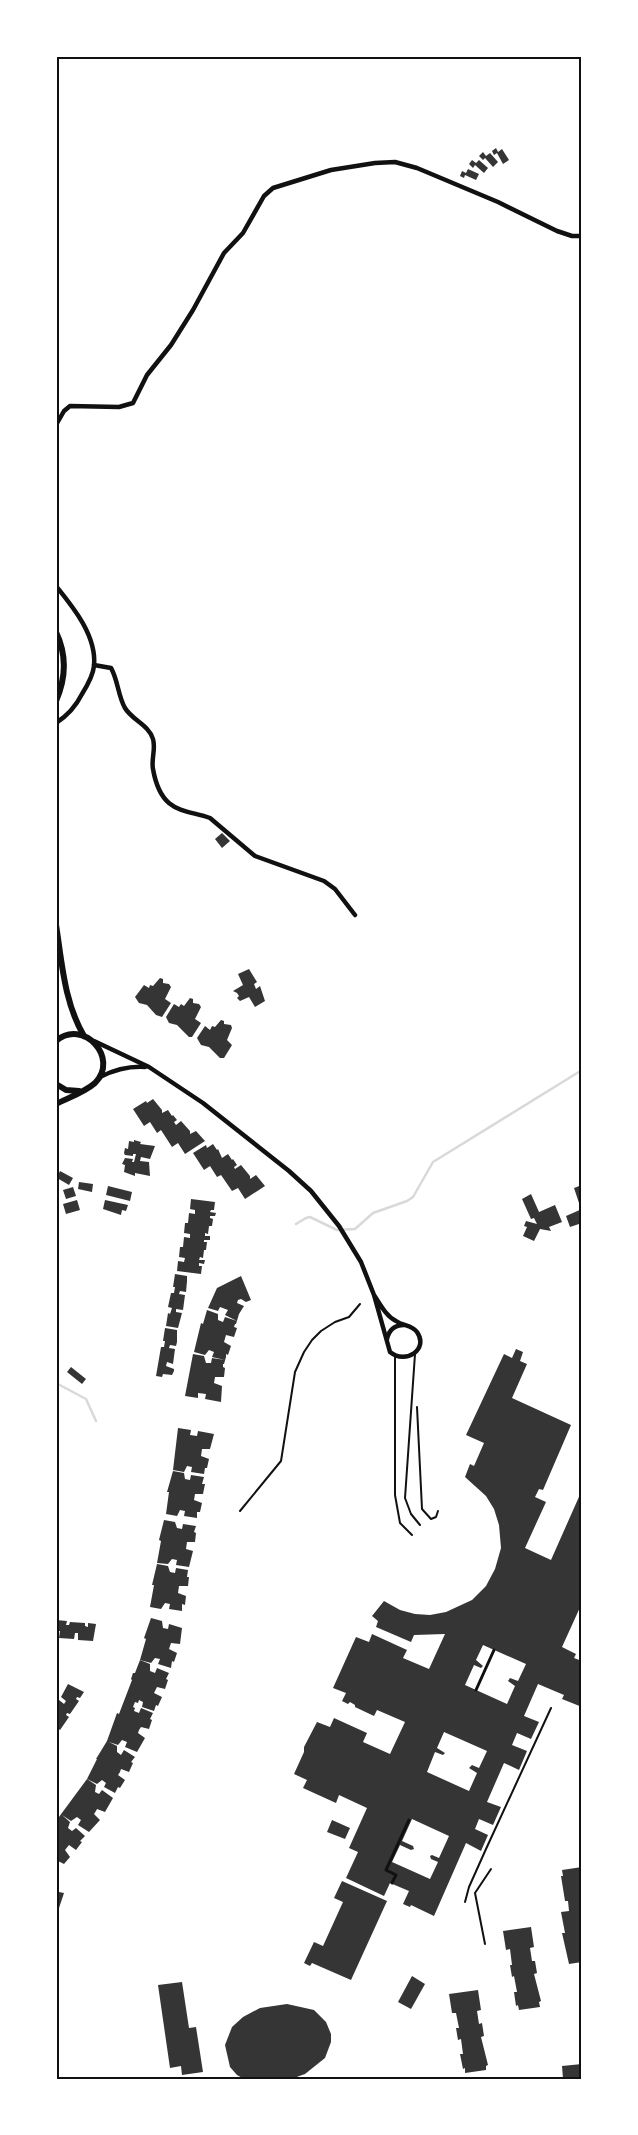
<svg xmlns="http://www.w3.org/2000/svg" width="638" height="2135" font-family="'Libre Baskerville',serif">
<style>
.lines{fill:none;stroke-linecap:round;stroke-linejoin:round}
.stream{stroke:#d9d9d9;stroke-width:2.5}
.building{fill:#353535;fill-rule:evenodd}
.path{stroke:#111;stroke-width:2}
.service{stroke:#111;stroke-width:2}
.pedestrian{stroke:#111;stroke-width:3}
.minor{stroke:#111;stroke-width:4.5}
.secondary{stroke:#111;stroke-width:6}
.neatline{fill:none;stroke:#111;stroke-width:2}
</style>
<rect width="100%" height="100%" fill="#fff"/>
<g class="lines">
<!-- stream -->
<g class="stream">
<polyline points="296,1224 306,1218 310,1217 337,1230 355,1229 373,1213 407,1201 413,1197 433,1162 582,1070"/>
<polyline points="56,1383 86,1399 96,1421"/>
</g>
</g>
<!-- building -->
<g class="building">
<polygon points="496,148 498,152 502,149 509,160 503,164 497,153 494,155 492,151"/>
<polygon points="483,152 486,156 490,153 498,162 493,167 485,158 483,160 479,156"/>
<polygon points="472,160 476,163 479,160 488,168 484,173 475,165 473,168 469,164"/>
<polygon points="468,169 479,174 476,180 465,175 464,178 460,176 462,171 466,173"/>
<polygon points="222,833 230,841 222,848 215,839"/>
<polygon points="249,969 257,982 254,984 256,989 260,986 265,1001 255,1007 249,997 240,1001 237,998 239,996 237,993 233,991 243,985 238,974"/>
<polygon points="160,978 163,979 163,983 169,984 171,987 165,999 171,1003 162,1017 156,1015 147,1005 139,1003 135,997 144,985 149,988 150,985 153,986"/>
<polygon points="190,998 193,999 193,1003 199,1004 201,1007 195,1019 201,1023 192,1037 189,1037 177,1025 169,1023 166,1017 174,1004 179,1007 181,1004 184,1006"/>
<polygon points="221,1020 224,1021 224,1024 231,1025 232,1028 227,1040 232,1045 224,1058 220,1058 209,1047 201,1045 197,1038 205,1026 210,1030 212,1026 215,1027"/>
<polygon points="153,1099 162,1110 162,1113 168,1110 172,1116 173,1115 177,1120 174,1122 176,1125 181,1121 190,1131 190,1134 196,1131 205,1141 185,1154 178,1143 172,1147 161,1130 157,1133 150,1122 144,1126 133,1109 146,1101 147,1103"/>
<polygon points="134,1140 141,1142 140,1144 155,1146 150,1159 141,1157 140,1161 149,1162 150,1176 135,1173 135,1176 124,1172 125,1165 122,1164 125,1158 133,1159 132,1162 134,1162 136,1154 133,1154 133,1156 125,1155 124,1153 125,1148 128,1149 129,1141 134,1142"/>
<polygon points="213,1144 217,1150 218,1149 222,1158 228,1154 232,1160 233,1159 237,1165 234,1167 235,1169 241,1165 250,1176 250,1179 256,1175 265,1186 245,1199 238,1188 232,1191 221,1175 217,1177 210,1166 204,1170 193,1153 206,1145 207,1148"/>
<polygon points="60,1171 73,1178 69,1185 57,1178"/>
<polygon points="79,1182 93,1184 92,1192 78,1189"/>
<polygon points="582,1185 582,1209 581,1209 574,1188"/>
<polygon points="108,1186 132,1192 130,1201 106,1195"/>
<polygon points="73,1187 76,1196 66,1199 63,1190"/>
<polygon points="531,1194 539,1212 555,1205 562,1222 549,1227 551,1231 540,1229 534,1241 523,1236 527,1227 524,1226 526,1221 537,1224 534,1218 531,1219 522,1199"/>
<polygon points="191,1199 215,1202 214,1210 211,1210 210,1212 216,1213 215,1216 210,1216 210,1218 213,1219 212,1226 209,1226 208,1234 205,1233 205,1236 210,1236 210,1240 204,1240 204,1242 207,1242 206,1250 204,1250 203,1258 200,1257 199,1260 205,1260 204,1264 199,1263 199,1266 202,1266 201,1274 177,1271 178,1261 184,1262 185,1258 179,1257 180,1247 183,1247 184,1237 190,1238 190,1234 184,1233 185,1223 188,1223 189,1213 195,1214 195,1210 190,1209"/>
<polygon points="77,1200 80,1210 66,1214 63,1204"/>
<polygon points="105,1200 128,1205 126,1211 122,1210 121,1215 103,1209"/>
<polygon points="582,1209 582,1223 570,1227 566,1216"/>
<polygon points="175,1274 187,1276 187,1281 186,1292 180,1291 179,1294 185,1295 183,1310 176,1309 176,1312 182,1313 178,1328 166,1326 168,1313 170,1314 172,1308 168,1307 171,1293 174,1293 175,1287 173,1287"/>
<polygon points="241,1276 251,1300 246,1302 241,1299 238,1300 237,1303 244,1306 239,1314 236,1324 235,1324 234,1327 237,1328 234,1337 226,1335 224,1342 231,1346 228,1355 226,1354 226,1357 224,1364 223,1364 223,1367 225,1368 224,1377 215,1377 214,1383 222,1386 221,1402 205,1399 206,1394 198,1393 198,1398 185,1396 193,1354 204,1356 206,1363 211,1363 212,1358 225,1360 212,1357 214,1352 209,1350 205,1355 194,1352 201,1323 203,1324 207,1310 218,1314 218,1320 223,1322 225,1317 237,1321 225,1315 228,1310 220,1307 218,1311 208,1308 217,1288"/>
<polygon points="165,1328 177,1330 177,1342 176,1346 170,1345 169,1348 175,1349 173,1364 167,1362 166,1366 174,1369 174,1371 172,1375 163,1374 162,1377 156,1376 161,1347 164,1347 165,1341 163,1341"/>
<path d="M 516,1349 L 523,1352 L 520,1361 L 527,1364 L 512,1398 L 571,1425 L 543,1490 L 539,1489 L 535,1497 L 546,1502 L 525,1548 L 551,1560 L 582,1490 L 582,1603 L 562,1647 L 576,1654 L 574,1658 L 582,1661 L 582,1707 L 562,1699 L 564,1695 L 538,1684 L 524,1716 L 539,1722 L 531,1739 L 517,1733 L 512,1745 L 527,1751 L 519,1770 L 504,1763 L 487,1802 L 501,1807 L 493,1825 L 479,1819 L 475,1829 L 488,1835 L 481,1851 L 466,1843 L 434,1916 L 411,1905 L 410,1907 L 403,1904 L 409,1891 L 390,1883 L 384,1896 L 346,1878 L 358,1852 L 349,1848 L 367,1808 L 339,1795 L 336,1803 L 303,1788 L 307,1780 L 294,1774 L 304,1752 L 304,1747 L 317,1722 L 330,1727 L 334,1718 L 367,1733 L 363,1742 L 390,1754 L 405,1722 L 377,1710 L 374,1716 L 355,1707 L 355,1705 L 350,1702 L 348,1704 L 342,1701 L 346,1693 L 333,1688 L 356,1637 L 369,1642 L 372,1634 L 407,1650 L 403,1658 L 429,1669 L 445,1634 L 414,1635 L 411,1642 L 376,1627 L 378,1621 L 372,1616 L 384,1601 L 400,1610 L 415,1614 L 430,1615 L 446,1612 L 472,1600 L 486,1586 L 495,1569 L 501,1548 L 499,1525 L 494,1509 L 486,1496 L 465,1477 L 470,1464 L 474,1466 L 484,1443 L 466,1435 L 504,1354 L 512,1358 ZM 483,1645 L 526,1664 L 518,1681 L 510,1678 L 508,1681 L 515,1686 L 507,1704 L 465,1685 L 474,1665 L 481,1668 L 483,1666 L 476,1660 ZM 444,1732 L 487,1751 L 479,1768 L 472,1765 L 469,1768 L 477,1773 L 469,1791 L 427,1772 L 435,1752 L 443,1755 L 445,1753 L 437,1748 ZM 412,1819 L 449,1836 L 439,1858 L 432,1855 L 430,1856 L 431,1859 L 438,1862 L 430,1879 L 392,1862 L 400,1845 L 411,1850 L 414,1849 L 413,1846 L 402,1841 Z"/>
<polygon points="71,1367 86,1379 82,1384 67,1372"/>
<polygon points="178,1428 191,1430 190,1435 197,1436 198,1431 214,1434 210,1449 202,1449 201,1456 209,1459 207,1468 205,1468 204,1474 191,1472 192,1467 187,1466 184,1472 173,1470"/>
<polygon points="173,1471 184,1473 185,1479 190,1480 191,1475 204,1477 202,1484 205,1484 203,1494 195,1494 194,1500 202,1503 200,1512 197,1512 197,1518 184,1516 185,1511 180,1510 177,1516 166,1514 169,1492 167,1492"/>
<polygon points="164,1520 175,1522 177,1528 182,1529 183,1524 196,1526 194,1532 196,1533 195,1542 187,1542 186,1549 193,1551 189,1567 176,1565 177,1560 172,1559 168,1564 157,1563 161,1541 159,1540"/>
<polygon points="157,1564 168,1566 170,1572 175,1573 176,1568 188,1570 187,1577 189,1577 188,1586 179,1586 178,1593 186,1596 185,1605 182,1604 182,1611 169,1609 170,1604 165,1603 161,1609 150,1607 154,1585 152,1585"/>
<polygon points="151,1618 162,1621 163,1628 168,1629 169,1624 182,1628 180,1644 171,1643 169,1649 177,1653 174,1662 172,1661 171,1668 158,1664 160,1659 155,1658 151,1663 140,1660 146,1639 144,1638"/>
<polygon points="56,1620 67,1621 66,1625 69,1625 70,1622 85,1623 85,1626 88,1627 88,1623 96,1624 93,1641 78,1640 78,1633 75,1633 74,1639 59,1638 60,1631 56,1631"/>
<polygon points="140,1660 150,1664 150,1671 155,1673 157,1668 169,1673 166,1679 168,1680 165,1689 157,1687 154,1693 162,1697 158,1706 156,1705 154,1711 142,1707 143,1702 139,1700 138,1703 135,1702 133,1707 135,1708 134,1711 139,1713 141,1708 153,1713 150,1719 152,1720 149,1729 141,1727 139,1730 138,1733 145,1738 137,1752 125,1747 127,1742 122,1740 118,1745 109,1742 117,1746 117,1752 121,1755 124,1750 135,1757 131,1762 133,1763 129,1772 121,1769 120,1772 118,1775 125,1780 120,1788 118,1787 115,1793 104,1787 106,1783 102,1780 97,1784 87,1779 97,1759 96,1759 107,1741 117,1713 119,1714 132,1680 131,1679 133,1673 135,1673"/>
<polygon points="68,1684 84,1692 80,1698 77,1697 76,1699 79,1701 70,1714 67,1713 66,1715 69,1717 60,1730 56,1727 56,1704 59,1700 64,1704 66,1701 61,1697"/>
<polygon points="87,1779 96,1785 95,1792 99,1794 102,1790 113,1798 105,1812 97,1809 96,1811 94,1814 100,1820 89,1832 78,1825 81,1820 77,1817 71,1821 62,1815 70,1822 68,1828 72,1831 76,1828 85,1836 80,1841 82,1842 76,1850 69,1845 65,1850 70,1857 64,1864 56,1860 56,1821"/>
<polygon points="332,1820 350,1828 345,1839 327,1832"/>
<polygon points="582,1867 582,1962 569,1964 562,1933 565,1933 561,1912 569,1911 568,1901 565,1901 561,1876 563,1876 562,1870"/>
<polygon points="342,1881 387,1901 351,1980 312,1963 310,1966 304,1963 314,1942 323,1946 343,1902 334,1898"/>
<polygon points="59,1892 64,1893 57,1914 56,1899"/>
<polygon points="531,1927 534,1947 530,1948 532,1961 535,1961 537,1973 534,1974 541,2001 539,2002 540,2007 519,2010 518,2005 516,2006 514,1992 517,1992 514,1976 512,1977 510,1965 512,1965 510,1949 506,1950 503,1931"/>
<polygon points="412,1976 425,1984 411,2009 398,2002"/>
<polygon points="182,1982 189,2028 196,2027 203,2072 182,2075 181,2066 170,2068 158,1985"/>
<polygon points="478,1990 481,2010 477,2011 479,2024 482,2023 484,2036 481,2037 488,2065 486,2066 486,2070 465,2073 465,2068 463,2069 460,2054 463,2054 461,2039 458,2040 456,2028 459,2028 456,2013 452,2013 449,1994"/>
<polygon points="287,2004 314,2010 326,2022 331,2034 331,2042 325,2058 305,2074 291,2079 244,2079 237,2075 230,2067 225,2045 232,2027 243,2017 260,2008"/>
<polygon points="582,2064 582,2079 563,2079 562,2066"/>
</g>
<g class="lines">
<!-- path -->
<g class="path">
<polyline points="417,1407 422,1509 431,1519 436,1517 438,1511"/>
<polyline points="240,1511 281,1461 295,1372 304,1352 312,1340 321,1331 335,1322 349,1317 360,1304"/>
<polyline points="485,1944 475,1893 491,1869"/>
</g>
<!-- service -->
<g class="service">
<polyline points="415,1354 405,1498 411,1514 420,1525"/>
<polyline points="395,1356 395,1495 400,1523 412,1535"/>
<polyline points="465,1902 469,1887 486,1849 551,1708"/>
<polyline points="149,2079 157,2079"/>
</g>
<!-- pedestrian -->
<g class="pedestrian">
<polyline points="476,1690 494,1650"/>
<polyline points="392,1883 396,1875 386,1870 409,1820"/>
</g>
<!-- minor -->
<g class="minor">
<polyline points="56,425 64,411 70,406 119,407 133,403 147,375 171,345 193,310 224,253 243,233 264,196 273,188 331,170 375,163 395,162 417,168 498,202 557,231 572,236 582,236"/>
<path d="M 56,586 C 73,607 97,636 94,666 C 93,676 87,686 82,694 C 76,706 67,716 56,723"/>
<path d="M 94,665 L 111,668 C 118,680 118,696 125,708 C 132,720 149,725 153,739 C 156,749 151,759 153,769 C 161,815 186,809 210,818 L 255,856 L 324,881 L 335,889 L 355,915"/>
<path d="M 94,1041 L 149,1067 L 203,1103 L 289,1171 L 311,1191 L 339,1226 L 361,1262 L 374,1295 L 390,1352 C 406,1365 429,1349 417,1332 C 412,1325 403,1326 396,1321 C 386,1316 380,1304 374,1295"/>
<path d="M 100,1077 C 114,1070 129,1066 145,1067"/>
<path d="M 387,1339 C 389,1330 395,1325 404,1325"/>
</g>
<!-- secondary -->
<g class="secondary">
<path d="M 56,632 C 67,655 66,678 56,701"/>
<path d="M 56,925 C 62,962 64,1002 84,1036"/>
<polyline points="56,1017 56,1028"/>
<path d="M 56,1041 C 83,1018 120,1058 95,1083 C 85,1092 68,1098 56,1104"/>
<polyline points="56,1084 66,1090 79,1091"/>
</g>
</g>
<!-- border -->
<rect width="638" height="2135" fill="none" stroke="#ffffff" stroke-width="115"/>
<rect x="58" y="58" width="522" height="2020" class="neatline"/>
</svg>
